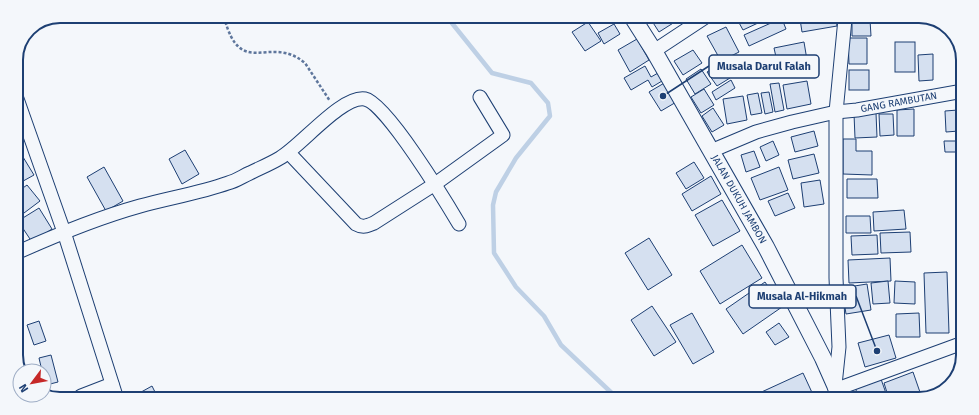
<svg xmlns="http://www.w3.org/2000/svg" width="979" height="415" font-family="'Fira Sans',sans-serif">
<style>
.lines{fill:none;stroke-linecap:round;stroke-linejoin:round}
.stream{stroke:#bed0e5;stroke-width:4.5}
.building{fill:#d5e0f0;stroke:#1d3f73}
.minor-casing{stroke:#1d3f73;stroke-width:15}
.tertiary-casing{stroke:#1d3f73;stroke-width:18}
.path{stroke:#5e769c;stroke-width:2.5;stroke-dasharray:3 2;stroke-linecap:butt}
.minor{stroke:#f4f7fb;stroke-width:13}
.tertiary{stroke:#f4f7fb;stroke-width:16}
.labels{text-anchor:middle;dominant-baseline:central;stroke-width:3;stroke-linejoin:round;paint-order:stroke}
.street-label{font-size:10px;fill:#1d3f73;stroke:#f4f7fb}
.rim{fill:none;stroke:#1d3f73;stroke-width:2}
.leader{fill:none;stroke:#1d3f73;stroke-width:1.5}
.callout-dot{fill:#1d3f73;stroke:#f4f7fb;stroke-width:1.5}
.callout{fill:#f4f7fb;stroke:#1d3f73;stroke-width:1.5}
.callout-label{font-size:11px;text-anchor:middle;font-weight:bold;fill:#1d3f73}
</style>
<rect width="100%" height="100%" fill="#f4f7fb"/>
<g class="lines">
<!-- stream -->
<polyline class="stream" points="447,17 492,73 531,83 548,103 550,116 516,158 496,192 493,205 494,253 516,287 544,316 561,345 617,398"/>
</g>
<!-- building -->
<g class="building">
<polygon points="650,18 677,18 678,20 659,32"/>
<polygon points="737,19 756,19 758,23 743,30"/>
<polygon points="780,19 782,19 786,29 749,46 744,35"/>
<polygon points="800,19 836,19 837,26 802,32"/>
<polygon points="852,20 870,20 871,36 852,36"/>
<polygon points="588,22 601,41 585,51 572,32"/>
<polygon points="614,24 620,34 604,44 598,33"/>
<polygon points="726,27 739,52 721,61 707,36"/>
<polygon points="848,38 867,38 867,64 849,64"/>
<polygon points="637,39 649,60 630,72 618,50"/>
<polygon points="804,42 807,60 778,66 774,48"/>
<rect x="895" y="42" width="20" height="30"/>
<polygon points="693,50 702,63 683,75 674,61"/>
<polygon points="933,54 933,80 919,81 918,55"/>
<polygon points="721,63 730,78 717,86 707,72"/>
<polygon points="645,66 651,77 658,73 662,81 652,87 648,80 631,90 624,78"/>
<polygon points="701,69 711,84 695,94 686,79"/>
<rect x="849" y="70" width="20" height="20"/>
<polygon points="731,80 735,88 716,100 712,92"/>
<polygon points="807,81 811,104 787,109 783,85"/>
<polygon points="666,82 678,101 661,111 649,92"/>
<polygon points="779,83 784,110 775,112 770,84"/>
<polygon points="704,89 714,105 701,113 691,97"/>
<polygon points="769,92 773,112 765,114 761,93"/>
<polygon points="758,93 762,113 751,115 747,95"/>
<polygon points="743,96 747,120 727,124 723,99"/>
<polygon points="713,108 724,125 712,132 702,116"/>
<polygon points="914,109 914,136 897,136 897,110"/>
<polygon points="958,110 959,131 946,132 945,111"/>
<polygon points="876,113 877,137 855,138 854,114"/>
<polygon points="879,114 893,114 894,135 880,136"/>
<polygon points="814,131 818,146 795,152 791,137"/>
<polygon points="843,139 856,139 856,151 872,151 872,175 843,174"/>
<polygon points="773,141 779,155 766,161 760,147"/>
<polygon points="944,141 961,141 961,152 945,152"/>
<polygon points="185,150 199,174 182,184 169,159"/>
<polygon points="754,151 760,167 746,172 741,155"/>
<polygon points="814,154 819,173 793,179 788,160"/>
<polygon points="23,157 34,175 16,185 16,161"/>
<polygon points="694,162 704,178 686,189 676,173"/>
<polygon points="104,167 123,201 106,211 87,177"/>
<polygon points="779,167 788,190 760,200 751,178"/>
<polygon points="711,176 721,194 692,211 682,194"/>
<polygon points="847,179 877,179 878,198 847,198"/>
<polygon points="820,180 824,204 804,207 801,183"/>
<polygon points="27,185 40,201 16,219 16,193"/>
<polygon points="788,193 795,208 775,216 768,201"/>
<polygon points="722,200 740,231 713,246 695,215"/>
<polygon points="39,208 52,229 32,242 18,221"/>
<polygon points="904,210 906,229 874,231 873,212"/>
<polygon points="846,216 870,216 871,233 846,233"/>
<polygon points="910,232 911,252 881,253 880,233"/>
<polygon points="877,235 878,254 852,255 851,236"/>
<polygon points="649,238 672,275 648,290 625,253"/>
<polygon points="742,245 762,278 720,304 700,271"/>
<polygon points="890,258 891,281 849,283 848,260"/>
<polygon points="947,272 949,333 926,333 924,273"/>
<polygon points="888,281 890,303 873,304 871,283"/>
<polygon points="895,281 915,282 915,304 894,303"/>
<polygon points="765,282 782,307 743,334 726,309"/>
<polygon points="867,284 871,310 846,314 842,288"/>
<polygon points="652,306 676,342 654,356 631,320"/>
<polygon points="692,313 714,352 693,364 670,325"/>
<polygon points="919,313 920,337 896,337 896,314"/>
<polygon points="16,314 22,326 16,329"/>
<polygon points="39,321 46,341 34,345 27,325"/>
<polygon points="779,323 789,337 775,345 766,332"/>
<polygon points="889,335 896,358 865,367 858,343"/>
<polygon points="51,355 58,382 46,385 44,371 42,371 39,358"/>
<polygon points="913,372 922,398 889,399 884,383"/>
<polygon points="803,373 815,399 756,398 755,395"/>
<polygon points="881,379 888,399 859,399 855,387"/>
<polygon points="152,386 157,396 134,396"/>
</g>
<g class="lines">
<defs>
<g id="minor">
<polyline points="654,51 704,18"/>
<polyline points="16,96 64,232 116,396"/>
<path id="s1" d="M 711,151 L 756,132 L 792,122 L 836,112 L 857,110 L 963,91"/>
<path d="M 289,153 L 356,224 C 363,228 367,226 374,223 L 435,184 L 503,135 L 480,97"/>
<path d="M 16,253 C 56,235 97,218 140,206 C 169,198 200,193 228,183 C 236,181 243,176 250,173 C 260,168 270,164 280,158 C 301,146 342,95 365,99 C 386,103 446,202 459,224"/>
<polyline points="835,385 839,347 836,278 836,112 845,19"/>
<polyline points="837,389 960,344"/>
<polyline points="81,396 112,384"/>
</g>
<g id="tertiary">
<path id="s2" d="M 633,18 L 654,51 L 766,247 L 823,358 L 835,385 L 840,399"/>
</g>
</defs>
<!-- minor casing -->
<use href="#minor" class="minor-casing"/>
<!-- tertiary casing -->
<use href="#tertiary" class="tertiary-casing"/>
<!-- path -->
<path class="path" d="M 224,17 C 241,81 269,33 305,63 L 330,101"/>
<!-- minor -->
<use href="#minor" class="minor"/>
<!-- tertiary -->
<use href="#tertiary" class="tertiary"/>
</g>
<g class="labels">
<!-- street labels -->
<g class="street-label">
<text stroke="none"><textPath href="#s1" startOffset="195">GANG RAMBUTAN</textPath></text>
<text stroke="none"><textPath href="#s2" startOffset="210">JALAN DUKUH JAMBON</textPath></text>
</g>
</g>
<!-- crop -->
<path d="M0 0H979V415H0ZM60 23H919A37 37 0 0 1 956 60V355A37 37 0 0 1 919 392H60A37 37 0 0 1 23 355V60A37 37 0 0 1 60 23Z" fill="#f4f7fb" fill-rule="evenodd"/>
<path class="rim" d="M60 23H919A37 37 0 0 1 956 60V355A37 37 0 0 1 919 392H60A37 37 0 0 1 23 355V60A37 37 0 0 1 60 23Z"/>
<!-- callouts -->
<path class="leader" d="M663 96L709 66M877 351L856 296"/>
<g class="callout-dot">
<circle cx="663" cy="96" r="4"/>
<circle cx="877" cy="351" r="4"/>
</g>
<g class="callout">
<rect x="709" y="55" width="110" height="23" rx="4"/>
<rect x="749" y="285" width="107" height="23" rx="4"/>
</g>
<g class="callout-label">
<text x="764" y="70">Musala Darul Falah</text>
<text x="802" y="300">Musala Al-Hikmah</text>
</g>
<!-- north arrow -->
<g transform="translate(32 383) rotate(238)"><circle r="19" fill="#f4f7fb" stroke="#9eadc5"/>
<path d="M0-3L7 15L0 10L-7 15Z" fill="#c62828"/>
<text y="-6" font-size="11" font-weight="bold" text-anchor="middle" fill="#1d3f73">N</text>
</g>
</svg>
